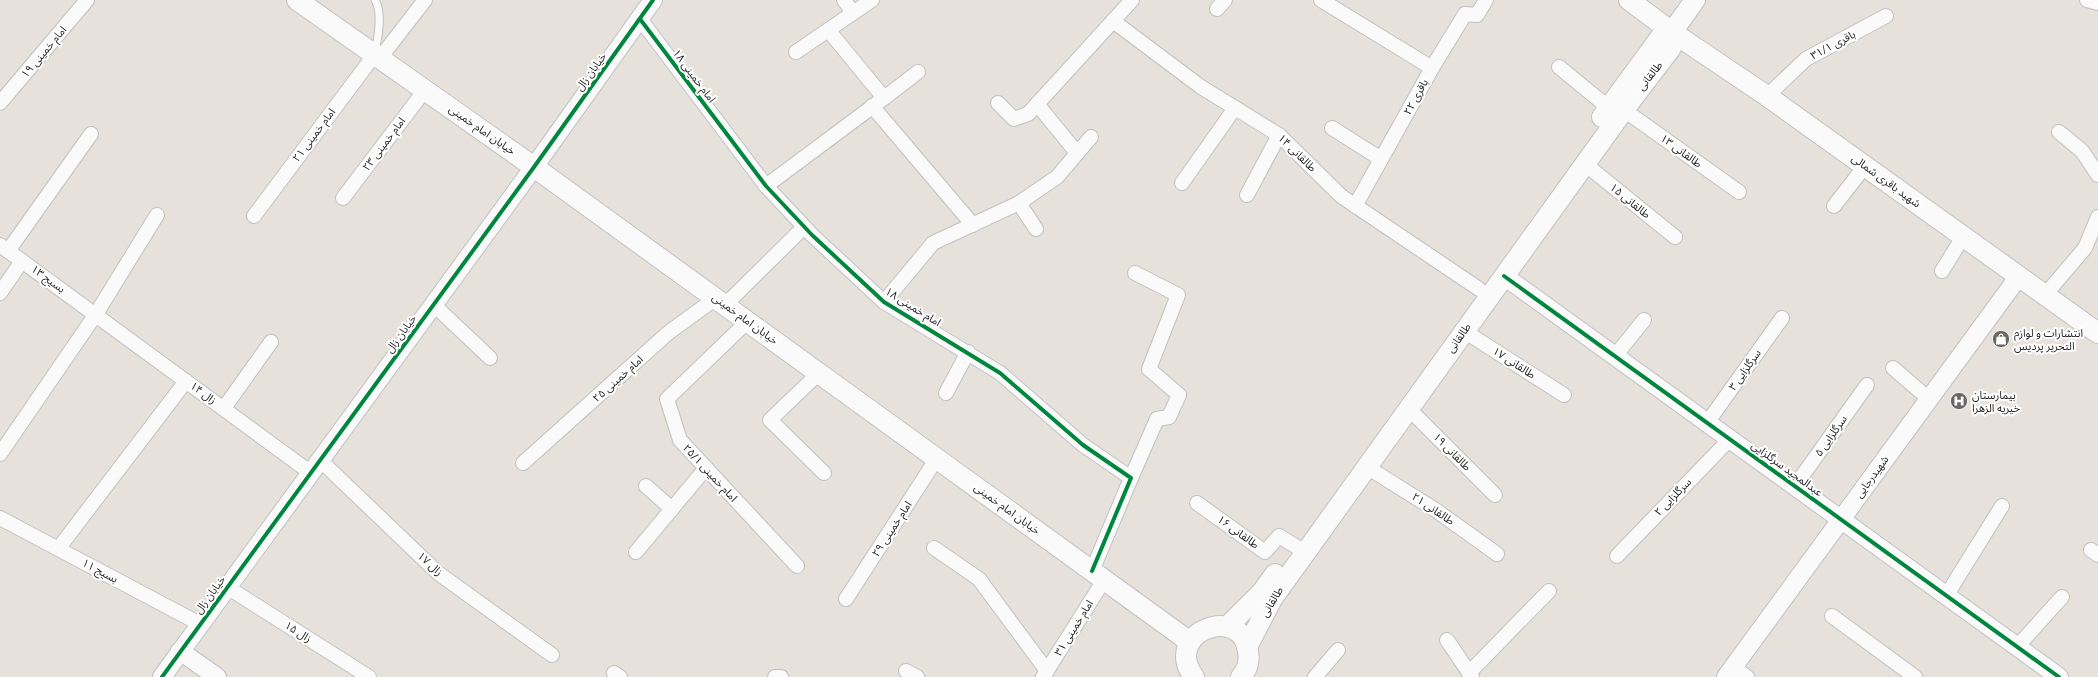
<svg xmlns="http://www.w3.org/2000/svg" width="2098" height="677" font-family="'Roboto Condensed','Noto Sans Arabic',sans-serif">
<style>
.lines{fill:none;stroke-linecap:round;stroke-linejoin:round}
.service-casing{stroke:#c2c1c2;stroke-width:9}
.minor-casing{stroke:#c2c1c2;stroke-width:16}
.tertiary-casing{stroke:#c2c1c2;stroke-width:20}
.secondary-casing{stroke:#c2c1c2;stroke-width:22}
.service{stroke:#fbfafa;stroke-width:7}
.minor{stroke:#fbfafa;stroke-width:14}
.tertiary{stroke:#fbfafa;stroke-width:18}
.secondary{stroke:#fbfafa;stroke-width:20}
.cycleway-casing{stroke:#fff;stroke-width:6}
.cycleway{stroke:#00873e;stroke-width:4}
.labels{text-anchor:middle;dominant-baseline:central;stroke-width:4;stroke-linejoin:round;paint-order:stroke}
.street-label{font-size:11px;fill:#262626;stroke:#fff}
.poi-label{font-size:11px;fill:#262626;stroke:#fff;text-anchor:start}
</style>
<rect width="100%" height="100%" fill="#e6e1db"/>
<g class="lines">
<defs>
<path id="service" d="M 375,0 C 383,13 378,38 375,52"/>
<g id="minor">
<polyline points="844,0 853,13"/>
<polyline points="1321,0 1432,68"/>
<polyline points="2087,0 2098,3"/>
<polyline points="1217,9 1225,0"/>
<polyline points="640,19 766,186 812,235 884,302 1000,373 1083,445 1131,478 1092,571"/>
<polyline points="1113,21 1201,87 1279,135 1341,196 1479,289"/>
<polyline points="796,52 872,0"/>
<polyline points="380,58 425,0"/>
<polyline points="1559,67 1609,108"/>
<polyline points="1767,96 1806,59 1886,16"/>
<polyline points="884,98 918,72"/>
<polyline points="0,103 87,0"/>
<polyline points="998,103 1014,119 1028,114 1132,0"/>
<polyline points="1037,104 1077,153"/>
<polyline points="872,106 973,225"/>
<polyline points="1624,110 1739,192"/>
<polyline points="1332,128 1381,159"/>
<polyline points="2059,132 2082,151 2098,175"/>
<polyline points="1585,164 1675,237"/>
<polyline points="1182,183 1235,108"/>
<polyline points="766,186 884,98 829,31"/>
<polyline points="1247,195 1279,135"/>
<polyline points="343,198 425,90"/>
<polyline points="1019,203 1036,229"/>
<polyline points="1355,206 1432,68 1465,14 1477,15 1486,0"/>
<polyline points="1834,206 1865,166"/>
<polyline points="254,216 375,54"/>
<polyline points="0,245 311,473"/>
<polyline points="8,251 91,134"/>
<polyline points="1942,271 1963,237"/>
<polyline points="0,293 22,261"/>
<polyline points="2045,295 2085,248 2098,217"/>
<polyline points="884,302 933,243 1019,203 1057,177 1091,137"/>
<polyline points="434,305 490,358"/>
<polyline points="725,305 804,227"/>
<polyline points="748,321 667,399 680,440 797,566"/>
<polyline points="1464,331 1564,395"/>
<polyline points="1615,356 1644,320"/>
<polyline points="1893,368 1929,399"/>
<polyline points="819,373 770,420 824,473"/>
<polyline points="946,393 968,352"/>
<polyline points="224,408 271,342"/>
<polyline points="1409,409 1495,495"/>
<polyline points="1707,423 1782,318"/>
<polyline points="0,454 96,314 157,215"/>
<polyline points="320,460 438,573 552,655"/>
<polyline points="523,463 668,333 716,298"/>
<polyline points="1367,467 1437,511 1497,554"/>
<polyline points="1131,478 1157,419 1169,417 1179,395 1149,369 1178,295 1135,273"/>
<polyline points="646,486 672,509"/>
<polyline points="1795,486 1867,385"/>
<polyline points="1197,503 1265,552 1279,536 1297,547"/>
<polyline points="0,518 200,624"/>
<polyline points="934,548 979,579 1047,671"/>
<polyline points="58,549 186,381"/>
<polyline points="2091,550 2098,555"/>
<polyline points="636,552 706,468"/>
<polyline points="1617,556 1730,439"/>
<polyline points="227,587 369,677"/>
<polyline points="1946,596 2002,506"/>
<polyline points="846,599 937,458"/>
<polyline points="1832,616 1915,677"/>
<polyline points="1447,640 1472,677"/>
<polyline points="2017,647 2062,597"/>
<polyline points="1733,667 1747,677"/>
<polyline points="906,671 917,677"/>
<polyline points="614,673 620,677"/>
<polyline points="1469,673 1549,591"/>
<polyline points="775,677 781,677"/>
<polyline points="1043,677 1104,580"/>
<polyline points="1315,677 1338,650"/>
</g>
<g id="tertiary">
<polyline points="1504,276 2059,677"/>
<polyline points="180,651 217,677"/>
<polyline points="162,677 534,167 653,0"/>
<polyline points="1726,677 2019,276"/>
</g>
<g id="secondary">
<polyline points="297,0 534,167 1190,642"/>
<polyline points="1629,0 1672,32 1767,96 2098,333"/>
<polyline points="1602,117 1660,38 1672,32"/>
<polyline points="1227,627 1262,592 1275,574"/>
<polyline points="1247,647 1272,599 1626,107 1671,48 1672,32 1695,0"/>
<path d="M 1194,677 C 1161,633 1241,602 1248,651 C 1250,661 1247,670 1241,677"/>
</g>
</defs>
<!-- service casing -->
<use href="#service" class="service-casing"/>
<!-- minor casing -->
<use href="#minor" class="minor-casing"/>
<!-- tertiary casing -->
<use href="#tertiary" class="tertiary-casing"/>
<!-- secondary casing -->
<use href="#secondary" class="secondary-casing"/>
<!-- service -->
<use href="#service" class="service"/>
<!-- minor -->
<use href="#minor" class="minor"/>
<!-- tertiary -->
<use href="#tertiary" class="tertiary"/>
<!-- secondary -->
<use href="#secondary" class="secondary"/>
<defs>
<g id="cycleway">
<polyline points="640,19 766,186 812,235 884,302 1000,373 1083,445 1131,478 1092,571"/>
<polyline points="1504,276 2059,677"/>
<polyline points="162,677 534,167 653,0"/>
</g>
</defs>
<!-- cycleway casing -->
<use href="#cycleway" class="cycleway-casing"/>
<!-- cycleway -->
<use href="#cycleway" class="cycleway"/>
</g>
<!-- icons -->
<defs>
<symbol id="shop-disc" viewBox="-11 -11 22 22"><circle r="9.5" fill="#696765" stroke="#fff"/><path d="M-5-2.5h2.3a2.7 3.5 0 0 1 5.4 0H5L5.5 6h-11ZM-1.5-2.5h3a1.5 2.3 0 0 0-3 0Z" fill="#fff"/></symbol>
<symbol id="hospital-disc" viewBox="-11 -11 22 22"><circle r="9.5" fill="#696765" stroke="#fff"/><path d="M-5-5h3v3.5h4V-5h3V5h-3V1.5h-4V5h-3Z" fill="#fff"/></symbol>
</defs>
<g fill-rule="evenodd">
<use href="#shop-disc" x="1991" y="329" width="20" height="20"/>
<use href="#hospital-disc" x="1949" y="391" width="20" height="20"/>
</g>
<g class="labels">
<!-- street labels -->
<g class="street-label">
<text transform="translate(1833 45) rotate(-28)">باقری ۳۱/۱</text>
<text transform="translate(44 52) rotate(-50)">امام خمینی ۱۹</text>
<text transform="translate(591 72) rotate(-54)">خیابان زال</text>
<text transform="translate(694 76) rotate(53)">امام خمینی ۱۸</text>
<text transform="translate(1650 76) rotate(-52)">طالقانی</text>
<text transform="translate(1416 97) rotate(-61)">باقری ۲۲</text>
<text transform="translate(482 130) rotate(35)">خیابان امام خمینی</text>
<text transform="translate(314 135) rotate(-53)">امام خمینی ۲۱</text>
<text transform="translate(384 144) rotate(-53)">امام خمینی ۲۳</text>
<text transform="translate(1681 151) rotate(36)">طالقانی ۱۳</text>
<text transform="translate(1297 153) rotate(44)">طالقانی ۱۴</text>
<text transform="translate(1886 181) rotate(36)">شهید باقری شمالی</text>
<text transform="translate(1630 201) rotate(39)">طالقانی ۱۵</text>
<text transform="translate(48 279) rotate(36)">بسیج ۱۳</text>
<text transform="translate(913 307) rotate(32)">امام خمینی ۱۸</text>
<text transform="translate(745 319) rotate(36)">خیابان امام خمینی</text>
<text transform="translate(401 334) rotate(-54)">خیابان زال</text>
<text transform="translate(1459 338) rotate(-55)">طالقانی</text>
<text transform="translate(1514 363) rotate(33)">طالقانی ۱۷</text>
<text transform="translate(1745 370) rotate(-55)">سرگلزایی ۳</text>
<text transform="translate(618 379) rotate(-42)">امام خمینی ۲۵</text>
<text transform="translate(203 393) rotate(36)">زال ۱۴</text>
<text transform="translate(1831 436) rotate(-55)">سرگلزایی ۵</text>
<text transform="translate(1452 452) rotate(45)">طالقانی ۱۹</text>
<text transform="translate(1787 469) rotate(36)">عبدالمجید سرگلزایی</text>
<text transform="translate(710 473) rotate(47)">امام خمینی ۲۵/۱</text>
<text transform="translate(1872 477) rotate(-54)">شهیدرجایی</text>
<text transform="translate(1673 497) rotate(-46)">سرگلزایی ۲</text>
<text transform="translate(1007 509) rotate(36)">خیابان امام خمینی</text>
<text transform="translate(1433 509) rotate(34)">طالقانی ۲۱</text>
<text transform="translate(892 529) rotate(-57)">امام خمینی ۲۹</text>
<text transform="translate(1238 532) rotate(36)">طالقانی ۱۶</text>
<text transform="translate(430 564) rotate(42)">زال ۱۷</text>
<text transform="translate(100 571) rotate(28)">بسیج ۱۱</text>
<text transform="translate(210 595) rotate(-54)">خیابان زال</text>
<text transform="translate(1272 602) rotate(-59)">طالقانی</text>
<text transform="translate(1074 628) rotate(-58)">امام خمینی ۳۱</text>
<text transform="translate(298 632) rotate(32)">زال ۱۵</text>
</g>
<!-- poi labels -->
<g class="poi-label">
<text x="2014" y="333">انتشارات و لوازم<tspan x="2014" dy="13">التحریر پردیس</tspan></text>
<text x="1972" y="395">بیمارستان<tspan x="1972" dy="13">خیریه الزهرا</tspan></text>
</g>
</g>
</svg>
